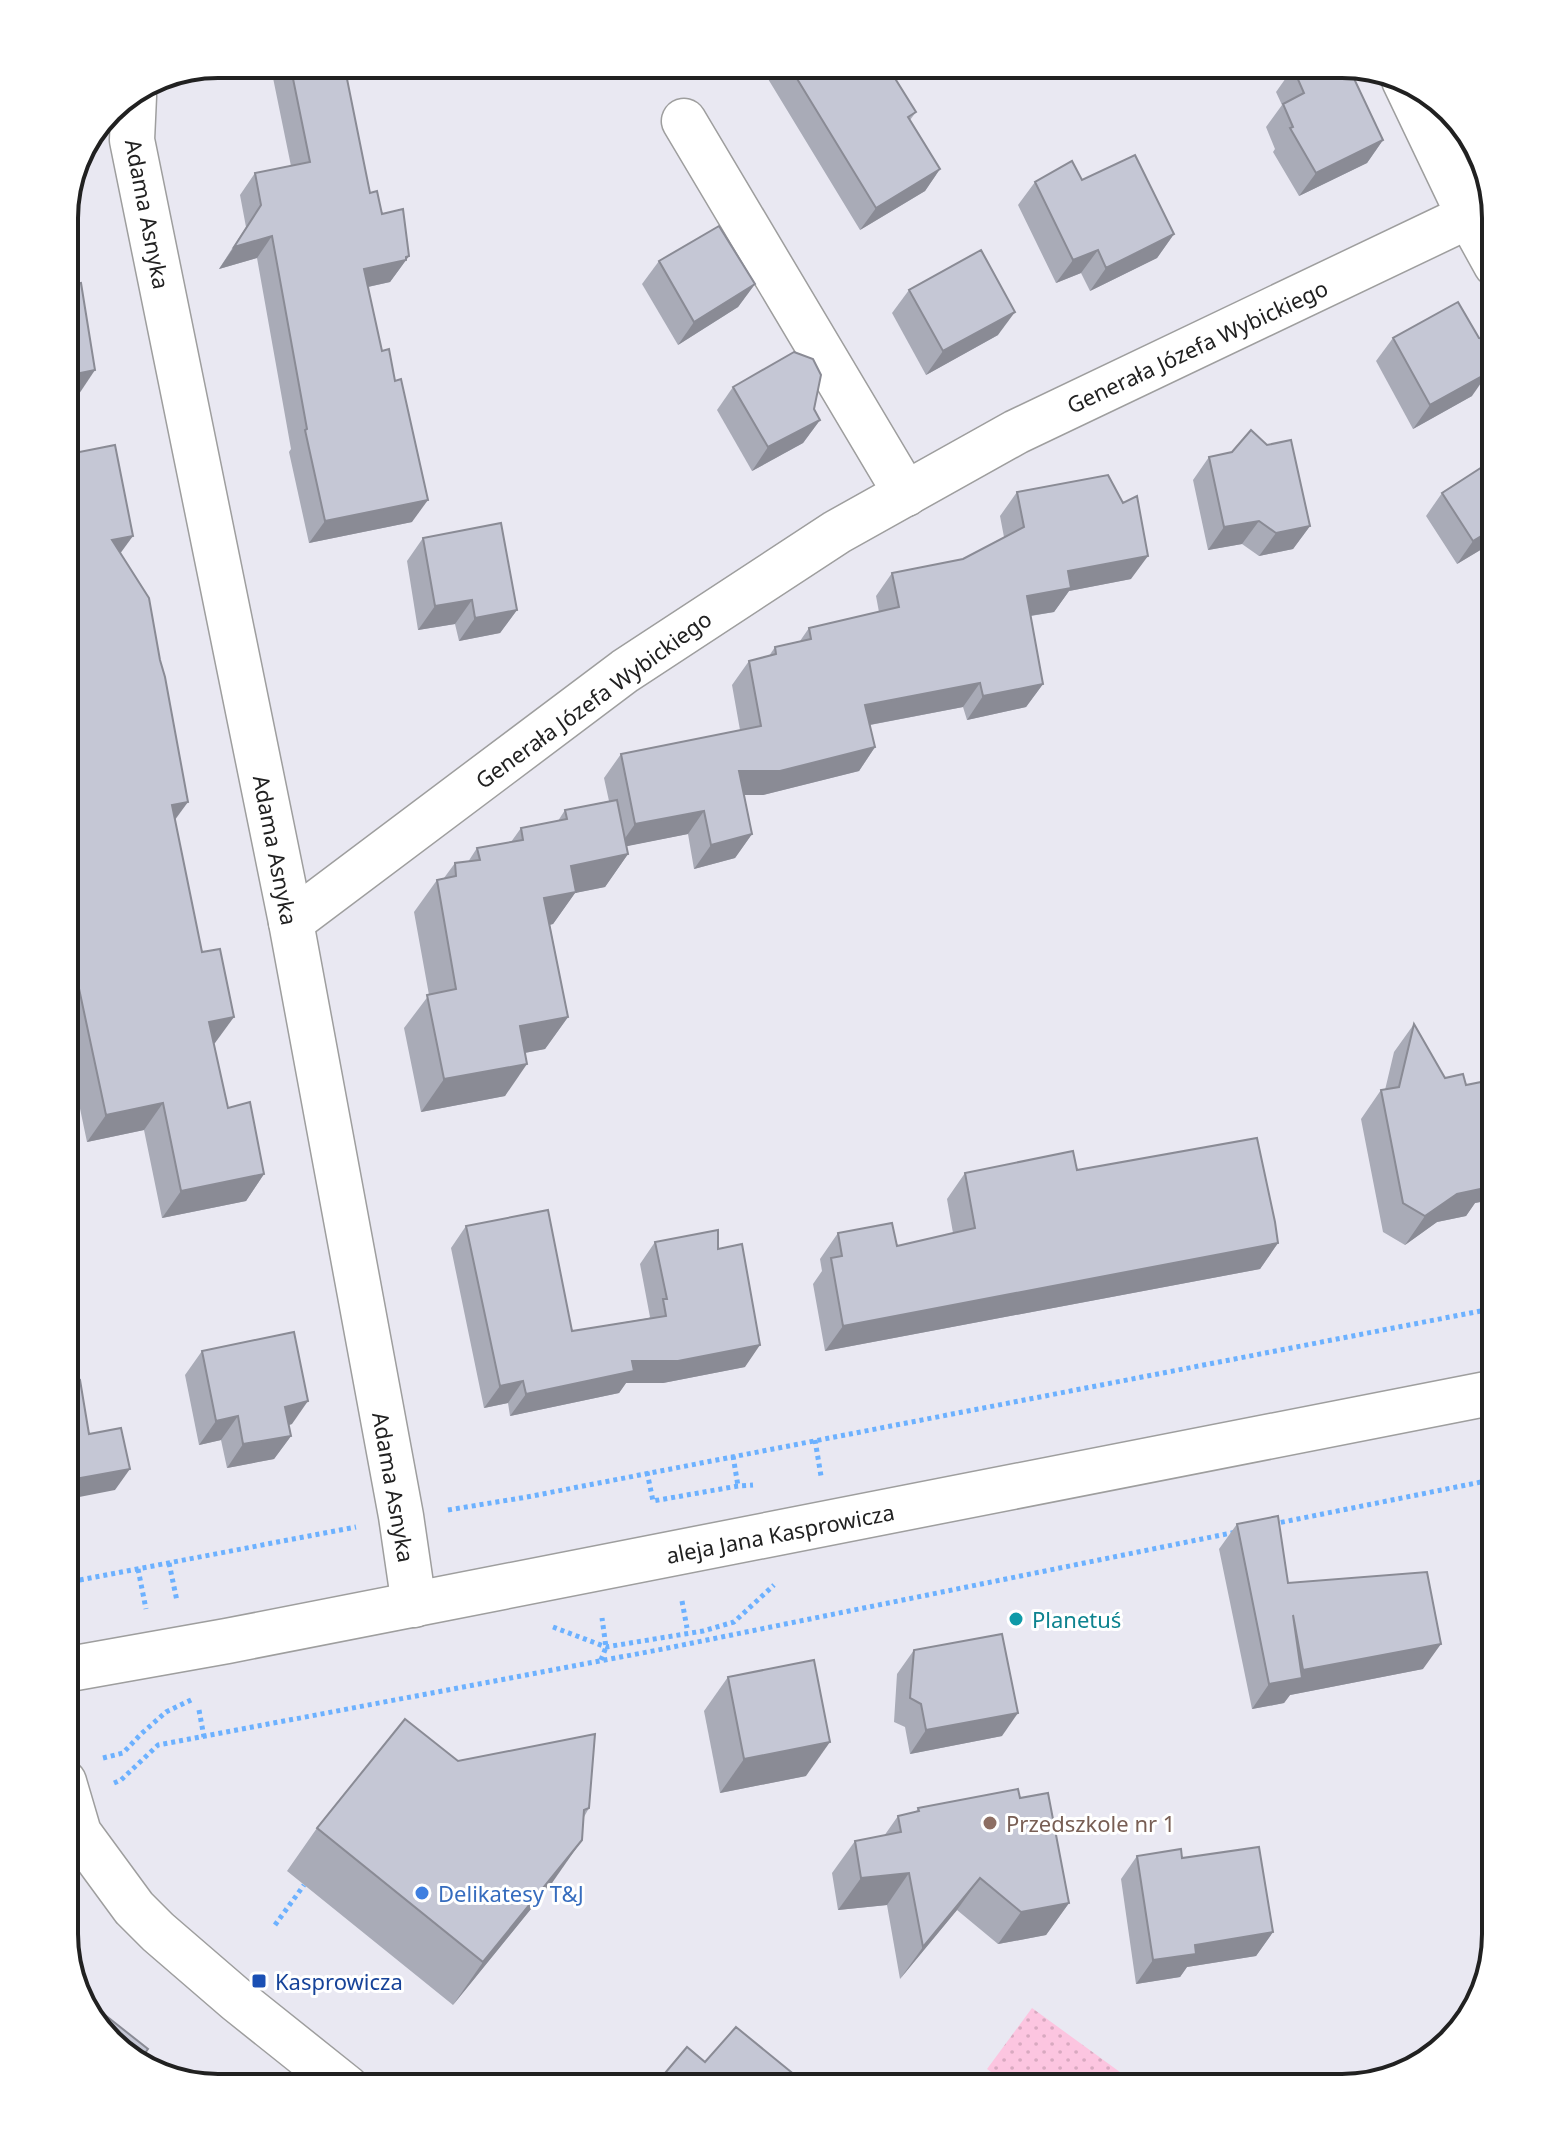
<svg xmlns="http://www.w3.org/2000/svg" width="1560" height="2152" font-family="'Noto Sans',sans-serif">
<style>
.park{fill:url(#park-dots)}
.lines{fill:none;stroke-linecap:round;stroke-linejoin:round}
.minor-casing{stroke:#9e9e9e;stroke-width:47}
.tertiary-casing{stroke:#9e9e9e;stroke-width:47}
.path{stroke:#6cb1ff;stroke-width:5;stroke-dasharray:4 4;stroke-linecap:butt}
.minor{stroke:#fff;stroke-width:44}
.tertiary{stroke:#fff;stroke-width:44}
.wall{fill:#a9abb7}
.shaded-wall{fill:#8a8b95}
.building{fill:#c5c7d5;stroke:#8a8b95;stroke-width:2}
.culture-dot{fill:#0f9aa8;stroke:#fff;stroke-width:3}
.education-dot{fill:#8d6e63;stroke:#fff;stroke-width:3}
.shop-dot{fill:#3f7fe0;stroke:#fff;stroke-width:3}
.transit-dot{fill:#1a4fb4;stroke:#fff;stroke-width:3}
.labels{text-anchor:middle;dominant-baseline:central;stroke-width:6;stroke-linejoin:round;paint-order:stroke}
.street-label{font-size:22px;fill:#212121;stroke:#fff}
.culture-label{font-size:22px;fill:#0d838f;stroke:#fff;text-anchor:start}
.education-label{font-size:22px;fill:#785e54;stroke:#fff;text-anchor:start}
.shop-label{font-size:22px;fill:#366cbe;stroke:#fff;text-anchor:start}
.transit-label{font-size:22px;fill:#164399;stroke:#fff;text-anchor:start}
.rim{fill:none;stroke:#212121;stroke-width:4}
</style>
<defs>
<pattern id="park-dots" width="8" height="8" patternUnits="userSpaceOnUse" patternTransform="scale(2)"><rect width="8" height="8" fill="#fcc5e0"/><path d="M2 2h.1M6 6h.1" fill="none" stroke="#d8a9c0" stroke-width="1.8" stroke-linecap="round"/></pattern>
</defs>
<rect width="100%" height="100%" fill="#e9e8f2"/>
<!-- park -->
<polygon class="park" points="1032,2008 1124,2075 1113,2088 1013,2088 987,2069"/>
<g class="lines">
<defs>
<g id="minor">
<polyline points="1404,80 1469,216 1496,265"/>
<polyline points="134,96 132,140 291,922 401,1516 414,1605"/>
<polyline points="684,121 906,494"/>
<polyline points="291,922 625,671 837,532 1016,432 1469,216 1493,208"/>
</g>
<g id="tertiary">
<polyline points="64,1670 227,1641 1496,1392"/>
<polyline points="64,1782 79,1833 134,1908 158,1932 238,2001 347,2088"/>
</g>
</defs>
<!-- minor casing -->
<use href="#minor" class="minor-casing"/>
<!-- tertiary casing -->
<use href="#tertiary" class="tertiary-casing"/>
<!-- path -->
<g class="path">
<polyline points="815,1440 821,1476"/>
<polyline points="733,1456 738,1486"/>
<polyline points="647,1472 653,1501 738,1486 753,1485"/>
<polyline points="448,1510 527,1497 1496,1308"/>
<polyline points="1273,1524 1496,1479"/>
<polyline points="169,1563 177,1601"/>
<polyline points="138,1569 146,1609"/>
<polyline points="64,1583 356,1527"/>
<polyline points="682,1601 687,1628"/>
<polyline points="553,1627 606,1647 703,1631 734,1622 774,1585"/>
<polyline points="601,1660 606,1647 602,1618"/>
<polyline points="199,1710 204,1737"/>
<polyline points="103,1758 123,1753 141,1734 166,1712 193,1699"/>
<polyline points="114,1783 121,1780 158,1745 663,1649 1236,1532"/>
<polyline points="64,1906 78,1919"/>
<polyline points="275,1925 304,1885"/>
</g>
<!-- minor -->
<use href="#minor" class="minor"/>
<!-- tertiary -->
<use href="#tertiary" class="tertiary"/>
</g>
<!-- wall -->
<g class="wall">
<polygon points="243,64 344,64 370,193 382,214 409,256 390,282 368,287 412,522 309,543 289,452 291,449 257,258 219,269 246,227 240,195 255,173 291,166 272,73 246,79"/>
<polygon points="759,64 886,64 916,112 910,120 940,169 925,191 860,230"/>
<polygon points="1293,68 1383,140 1367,163 1299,196 1273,152 1275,149 1266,127 1282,105 1276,92"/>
<polygon points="1082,180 1174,234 1157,258 1090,291 1081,273 1056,283 1018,205 1035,182"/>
<polygon points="659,261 755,284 738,307 678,345 642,284"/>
<polygon points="909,290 998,335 926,375 892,313"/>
<polygon points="1393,338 1472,396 1413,429 1376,361"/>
<polygon points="733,387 814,409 820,420 803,443 752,471 717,410"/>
<polygon points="64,455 120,553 175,820 215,1043 214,1044 228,1108 264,1174 246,1201 162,1218 144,1130 87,1142 64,1032"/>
<polygon points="1209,457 1310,526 1293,549 1259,556 1242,544 1208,550 1193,480"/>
<polygon points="1496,458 1496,568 1482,549 1457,564 1426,516 1442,493"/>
<polygon points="1017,492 1131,579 1069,591 1054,612 1031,616 1043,684 1026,707 967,720 963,707 870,725 875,747 859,771 763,795 744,795 752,834 735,858 694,869 688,834 626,846 628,854 605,887 575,893 553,924 550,925 568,1017 545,1049 525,1053 505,1096 421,1112 404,1028 429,995 414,912 437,880 444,878 455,863 468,862 477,848 511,842 521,828 558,821 565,810 609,801 604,778 621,754 740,730 732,685 749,661 769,656 775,647 800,641 809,628 879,612 876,596 892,573 963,559 1004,537 1000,516"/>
<polygon points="423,538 517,610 500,633 459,641 455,624 418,630 407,561"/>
<polygon points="1414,1024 1445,1078 1466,1085 1496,1102 1496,1199 1475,1203 1466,1216 1437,1222 1405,1245 1383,1232 1361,1119 1381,1090 1385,1090 1394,1052"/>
<polygon points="1077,1170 1278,1243 1260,1269 825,1351 813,1284 822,1271 820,1259 838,1233 897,1246 953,1233 947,1199 965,1173"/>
<polygon points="466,1226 572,1331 649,1318 650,1317 640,1264 655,1242 718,1249 745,1367 663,1383 626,1383 619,1393 510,1416 508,1403 484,1408 451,1248"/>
<polygon points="202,1351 292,1424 289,1425 291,1436 274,1459 227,1468 221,1440 199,1445 185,1375"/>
<polygon points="1237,1524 1288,1583 1423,1669 1290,1695 1284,1703 1252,1709 1219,1549"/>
<polygon points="914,1650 1002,1736 910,1754 905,1727 894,1722 897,1674"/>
<polygon points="728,1677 806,1776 720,1793 704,1711"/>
<polygon points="458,1761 589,1808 584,1817 552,1883 453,2005 287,1871 317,1828"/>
<polygon points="1020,1798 1069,1903 1046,1935 998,1944 957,1910 900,1979 887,1905 838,1910 832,1873 855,1841 884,1836 898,1816 916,1812 918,1808"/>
<polygon points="1137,1856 1182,1858 1273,1932 1256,1956 1187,1967 1180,1977 1136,1984 1121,1879"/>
</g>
<!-- shaded-wall -->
<g class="shaded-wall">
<polygon points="256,64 279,64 272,73 246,79"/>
<polygon points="1383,140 1367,163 1299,196 1316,173"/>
<polygon points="940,169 925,191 860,230 876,208"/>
<polygon points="1174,234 1157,258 1090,291 1106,268"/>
<polygon points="272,236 257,258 219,269 234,247"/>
<polygon points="1098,250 1081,273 1056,283 1073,260"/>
<polygon points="409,256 390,282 349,291 364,269"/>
<polygon points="755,284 738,307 678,345 694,322"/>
<polygon points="1015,312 998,335 926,375 943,351"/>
<polygon points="95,370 79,394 64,396 64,378 66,376"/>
<polygon points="1488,373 1472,396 1413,429 1430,405"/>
<polygon points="820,420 803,443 752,471 768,447"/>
<polygon points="428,500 412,522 309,543 325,521"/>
<polygon points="1259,521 1242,544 1208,550 1224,527"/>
<polygon points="1310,526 1293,549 1259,556 1276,533"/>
<polygon points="1496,527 1482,549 1457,564 1473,541"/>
<polygon points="133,536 114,562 112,540"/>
<polygon points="1148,556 1131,579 1069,591 1054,612 1010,619 1027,596 1068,571"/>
<polygon points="472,600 455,624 418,630 435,606"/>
<polygon points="517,610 500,633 459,641 475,618"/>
<polygon points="980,683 963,707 848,729 865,705"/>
<polygon points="1043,684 1026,707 967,720 983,696"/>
<polygon points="875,747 859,771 763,795 723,795 739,771"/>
<polygon points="188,802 169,828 172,805"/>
<polygon points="704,811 688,834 618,848 635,824"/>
<polygon points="752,834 735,858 694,869 711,845"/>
<polygon points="628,854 605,887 575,893 553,924 521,930 544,898 571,866"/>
<polygon points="234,1017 215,1043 190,1048 209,1022"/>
<polygon points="568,1017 545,1049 497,1058 520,1026"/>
<polygon points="527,1064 505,1096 421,1112 444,1079"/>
<polygon points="163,1103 144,1130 87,1142 106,1115"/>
<polygon points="264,1174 246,1201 162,1218 181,1191"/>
<polygon points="1496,1175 1496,1199 1475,1203 1466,1216 1437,1222 1405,1245 1425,1216 1457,1194 1483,1178"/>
<polygon points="1278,1243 1260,1269 825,1351 843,1326"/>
<polygon points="760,1345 745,1367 663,1383 626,1383 619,1393 510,1416 526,1394 632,1361"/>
<polygon points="523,1381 508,1403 484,1408 500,1386"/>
<polygon points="308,1401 292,1424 269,1431 285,1407"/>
<polygon points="238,1416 221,1440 199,1445 216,1421"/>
<polygon points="291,1436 274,1459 227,1468 243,1444"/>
<polygon points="130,1469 115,1490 64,1500 64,1481"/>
<polygon points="1441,1644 1423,1669 1290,1695 1284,1703 1252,1709 1269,1684 1297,1679 1303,1670"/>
<polygon points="1018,1713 1002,1736 910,1754 926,1730"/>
<polygon points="830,1742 806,1776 720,1793 744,1759"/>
<polygon points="582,1840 552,1883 453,2005 483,1962"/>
<polygon points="909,1873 887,1905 838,1910 861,1878"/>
<polygon points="980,1878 957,1910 900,1979 923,1947"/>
<polygon points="1069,1903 1046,1935 998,1944 1021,1912"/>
<polygon points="1273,1932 1256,1956 1187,1967 1180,1977 1136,1984 1153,1960 1195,1945"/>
</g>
<!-- building -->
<g class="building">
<polygon points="290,64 344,64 370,193 377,191 382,214 403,209 409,256 406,257 406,260 364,269 382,351 389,349 395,381 401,379 428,500 325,521 305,430 307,429 272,236 234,247 261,205 255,173 310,162"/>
<polygon points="788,64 886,64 916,112 908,117 940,169 876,208"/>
<polygon points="1300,64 1342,64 1346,72 1350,70 1383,140 1316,173 1290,128 1293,127 1283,104 1304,93 1293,68"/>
<polygon points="1135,155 1174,234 1106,268 1098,250 1073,260 1035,182 1072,161 1082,180"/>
<polygon points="719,226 755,284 694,322 659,261"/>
<polygon points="981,250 1015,312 943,351 909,290"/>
<polygon points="81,283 95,370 66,376 64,378 64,286"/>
<polygon points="1458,302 1479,338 1487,339 1496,356 1496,360 1488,373 1430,405 1393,338"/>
<polygon points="794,352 813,359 821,375 814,409 820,420 768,447 733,387"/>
<polygon points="1251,430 1267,445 1291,440 1310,526 1276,533 1259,521 1224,527 1209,457 1232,452"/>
<polygon points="115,445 133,536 112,540 149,598 160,660 165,677 188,802 172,805 202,952 220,949 234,1017 209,1022 228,1108 250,1102 264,1174 181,1191 163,1103 106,1115 65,923 64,923 64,455"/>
<polygon points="1496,458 1496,527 1473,541 1442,493"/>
<polygon points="1108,475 1123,503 1137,496 1148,556 1068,571 1071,588 1027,596 1043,684 983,696 980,683 865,705 875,747 780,771 739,771 752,834 711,845 704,811 635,824 621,754 761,726 749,661 776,654 775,647 811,639 809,628 899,607 892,573 963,559 1024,527 1017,492"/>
<polygon points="501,523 517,610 475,618 472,600 435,606 423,538"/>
<polygon points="617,800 628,854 571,866 576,892 544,898 568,1017 520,1026 527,1064 444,1079 427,995 456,989 437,880 456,876 455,863 480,860 477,848 523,840 521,828 567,819 565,810"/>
<polygon points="1414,1024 1445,1078 1463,1074 1466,1085 1491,1080 1496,1102 1496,1175 1483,1178 1485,1188 1457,1194 1425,1216 1403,1203 1381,1090 1399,1087"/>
<polygon points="1257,1138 1275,1222 1278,1243 843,1326 831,1258 842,1256 838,1233 892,1223 897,1246 975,1228 965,1173 1073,1151 1077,1170"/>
<polygon points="548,1210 572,1331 666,1316 663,1299 667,1299 655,1242 718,1230 718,1249 742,1244 760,1345 678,1361 632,1361 634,1371 526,1394 523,1381 500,1386 466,1226"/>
<polygon points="294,1332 308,1401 285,1407 291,1436 243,1444 238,1416 216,1421 202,1351"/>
<polygon points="80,1380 89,1434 121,1428 130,1469 64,1481 64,1383"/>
<polygon points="1278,1516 1288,1583 1427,1572 1441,1644 1303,1670 1293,1615 1302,1678 1269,1684 1237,1524"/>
<polygon points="1002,1634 1018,1713 926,1730 921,1704 910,1698 914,1650"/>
<polygon points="814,1660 830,1742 744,1759 728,1677"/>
<polygon points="405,1719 458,1761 595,1734 589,1808 584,1810 582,1840 483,1962 317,1828"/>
<polygon points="1018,1789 1020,1798 1048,1793 1069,1903 1021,1912 980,1878 923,1947 909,1873 861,1878 855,1841 901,1832 898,1816 919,1811 918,1808"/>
<polygon points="1259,1847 1273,1932 1195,1945 1196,1954 1153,1960 1137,1856 1181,1849 1182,1858"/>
<polygon points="81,1996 148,2049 137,2064 85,2011"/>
<polygon points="736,2027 807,2085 805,2088 658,2088 655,2085 687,2047 705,2062"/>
</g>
<!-- markers -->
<circle class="culture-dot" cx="1016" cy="1619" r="8"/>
<circle class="education-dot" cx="990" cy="1823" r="8"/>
<circle class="shop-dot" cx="422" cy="1893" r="8"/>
<rect class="transit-dot" x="251" y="1973" width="16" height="16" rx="4"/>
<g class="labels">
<!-- street labels -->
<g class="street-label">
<text transform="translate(148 214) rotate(79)">Adama Asnyka</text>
<text transform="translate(1197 346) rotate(-25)">Generała Józefa Wybickiego</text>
<text transform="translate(593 699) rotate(-36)">Generała Józefa Wybickiego</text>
<text transform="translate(276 850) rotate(79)">Adama Asnyka</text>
<text transform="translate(394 1487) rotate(80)">Adama Asnyka</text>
<text transform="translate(780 1533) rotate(-11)">aleja Jana Kasprowicza</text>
</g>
<!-- culture labels -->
<g class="culture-label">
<text x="1032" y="1619">Planetuś</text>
</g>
<!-- education labels -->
<g class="education-label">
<text x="1006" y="1823">Przedszkole nr 1</text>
</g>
<!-- shop labels -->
<g class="shop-label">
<text x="438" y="1893">Delikatesy T&amp;J</text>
</g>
<!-- transit labels -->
<g class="transit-label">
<text x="275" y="1981">Kasprowicza</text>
</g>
</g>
<!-- crop -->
<path d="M0 0H1560V2152H0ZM218 78H1342A140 140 0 0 1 1482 218V1934A140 140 0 0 1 1342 2074H218A140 140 0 0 1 78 1934V218A140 140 0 0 1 218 78Z" fill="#fff" fill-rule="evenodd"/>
<path class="rim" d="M218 78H1342A140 140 0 0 1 1482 218V1934A140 140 0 0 1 1342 2074H218A140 140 0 0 1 78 1934V218A140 140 0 0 1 218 78Z"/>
</svg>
